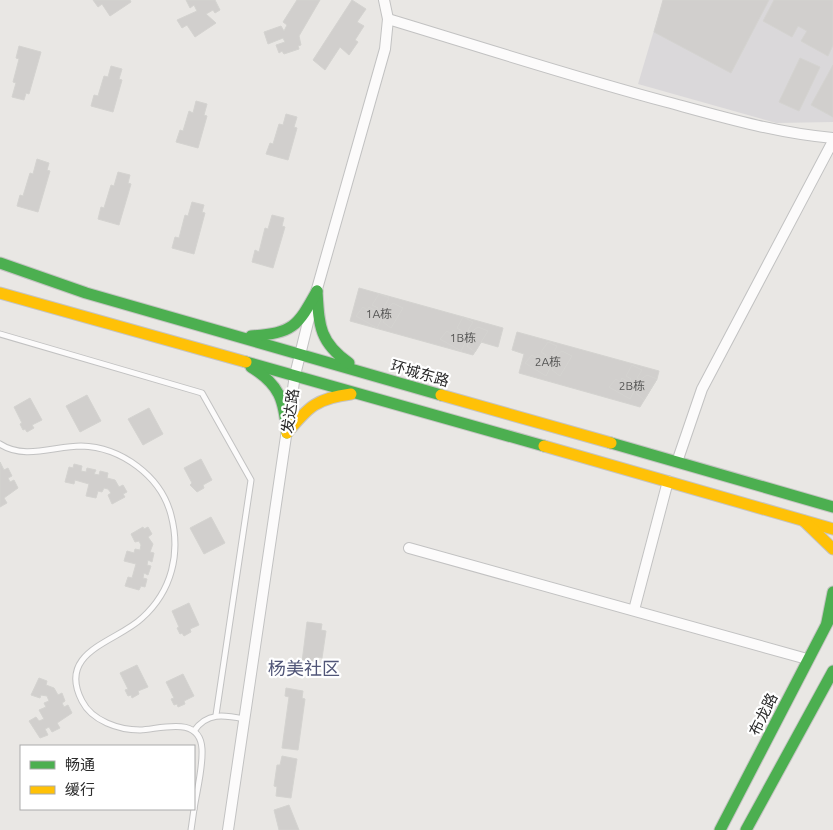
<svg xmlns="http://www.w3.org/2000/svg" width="833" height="830" font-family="Ubuntu,'Noto Sans SC',sans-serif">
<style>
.industrial{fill:#dad8da}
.building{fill:#d1cfcd;stroke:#d4d3d0}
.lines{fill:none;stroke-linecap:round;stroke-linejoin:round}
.lane-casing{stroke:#c2c2c2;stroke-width:7}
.street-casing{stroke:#c2c2c2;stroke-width:12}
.fast-casing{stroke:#c5c4c3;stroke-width:13}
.slow-casing{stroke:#c5c4c3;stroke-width:13}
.lane{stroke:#fcfbfb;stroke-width:5}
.street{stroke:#fcfbfb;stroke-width:10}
.fast{stroke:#4caf50;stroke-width:11}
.slow{stroke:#ffc107;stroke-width:11}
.labels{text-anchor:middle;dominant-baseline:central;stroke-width:4.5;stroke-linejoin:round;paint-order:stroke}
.number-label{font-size:12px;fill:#565655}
.street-label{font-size:15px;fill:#2c2c2c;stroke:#fff}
.quarter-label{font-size:18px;fill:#515678;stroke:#fff}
</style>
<rect width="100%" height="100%" fill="#e9e7e4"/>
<!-- industrial -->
<polygon class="industrial" points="663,0 833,0 833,122 776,123 638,84"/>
<!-- building -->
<g class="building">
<polygon points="93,0 130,0 131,2 110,16 102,4 98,7"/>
<polygon points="186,0 215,0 220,10 215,13 213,10 206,14 216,23 195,37 187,25 182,28 177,20 197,11 194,5 190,8"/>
<polygon points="297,0 320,0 299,36 301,45 298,46 299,49 284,54 282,51 279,53 276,45 285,42 283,38 268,44 264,32 281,26 284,31 287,25 283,22"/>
<polygon points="352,0 366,9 357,22 364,26 355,40 358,42 349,55 340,47 325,70 313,60"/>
<polygon points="663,0 769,0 731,73 654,32"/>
<polygon points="774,0 833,0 833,45 828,56 801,41 807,31 798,26 792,37 763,21"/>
<polygon points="19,46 41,52 29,94 26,93 24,100 12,97 16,83 13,82 19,59 16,58"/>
<polygon points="800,58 820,67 799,111 779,102"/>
<polygon points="833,65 833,117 811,105"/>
<polygon points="111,66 122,69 119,79 122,80 113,112 91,106 94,95 98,96 104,76 108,77"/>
<polygon points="196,101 207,104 204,115 207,116 198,148 176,142 180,130 183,131 189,111 193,113"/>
<polygon points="286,114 297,117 294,127 297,128 288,160 266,154 270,143 273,144 279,124 283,125"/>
<polygon points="37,159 49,163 47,170 50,171 38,212 17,206 20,195 23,196 30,173 33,174"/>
<polygon points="118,172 130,175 128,183 131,184 119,225 98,219 101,207 104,208 111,185 114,186"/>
<polygon points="192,202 204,205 202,212 205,213 194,254 172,248 175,237 179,238 185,215 188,216"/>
<polygon points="272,215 284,218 282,226 285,227 273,268 252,262 255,250 259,252 265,228 268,229"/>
<polygon points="359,288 503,328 498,347 481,342 473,355 350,321"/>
<polygon points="379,294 389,298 384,307 387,309 393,303 403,308 391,328 383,322 386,318 383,316 377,328 356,316 363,307 367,310 369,307 376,311 378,308 372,305"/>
<polygon points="463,317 473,322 468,330 471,332 478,327 488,331 475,352 467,346 470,341 467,339 461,351 440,339 447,331 451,334 453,330 460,334 462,331 457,328"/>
<polygon points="517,332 659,371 657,379 640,407 519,373 524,354 512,350"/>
<polygon points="548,342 557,346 552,355 555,356 562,351 572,356 560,376 552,370 554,366 552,364 546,376 525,363 532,355 536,358 538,355 544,359 546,355 541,352"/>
<polygon points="632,365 642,370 637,378 640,380 647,375 657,379 644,400 636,393 639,389 636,387 630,399 609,387 616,379 620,382 622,378 629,382 631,379 626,376"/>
<polygon points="87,395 101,421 80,432 66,406"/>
<polygon points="30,398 42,420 32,425 34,428 27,432 25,429 23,430 20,424 22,423 14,407"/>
<polygon points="149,408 163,434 143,445 128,419"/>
<polygon points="201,459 212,480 203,485 204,488 197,492 190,485 192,483 184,468"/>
<polygon points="0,462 4,470 8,468 12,476 8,478 10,482 14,480 18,488 4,498 7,503 0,507"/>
<polygon points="74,464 82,466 81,471 86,472 87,468 96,470 94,474 99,475 100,471 108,473 107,478 115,480 119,487 123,485 127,492 123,494 125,497 112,504 108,495 111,493 108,489 104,488 102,492 98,491 96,498 86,496 89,484 75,480 74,484 65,482 69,467 73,468"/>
<polygon points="211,517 225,543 204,554 190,528"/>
<polygon points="143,527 144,529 148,527 152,534 148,537 153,544 150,552 154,553 152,562 148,560 147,565 151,566 148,575 144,573 143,578 147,579 145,587 141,586 139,590 125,586 128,577 132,578 136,564 124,561 127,551 134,553 135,549 140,550 141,545 139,541 135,542 131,534"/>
<polygon points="189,603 199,625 190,629 191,632 184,636 182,633 180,634 177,628 179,627 172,611"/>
<polygon points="307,622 322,624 321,630 326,631 322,658 317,657 316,664 302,662"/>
<polygon points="137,665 148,687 138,691 139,694 132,698 131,695 128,696 125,690 128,689 120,673"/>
<polygon points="183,674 194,696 184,701 185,704 178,707 177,704 174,705 171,699 174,698 166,682"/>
<polygon points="39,678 47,681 46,685 54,688 58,695 62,693 65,701 62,703 64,707 68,705 72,713 57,723 60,728 52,732 49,727 45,729 48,735 40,738 29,721 36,717 39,721 44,719 39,710 46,707 44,703 49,701 47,696 41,695 40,698 31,695"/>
<polygon points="286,688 303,691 302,698 305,699 298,750 282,748 289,697 285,696"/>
<polygon points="282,756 297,759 291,798 276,796 277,787 274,786 277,765 280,765"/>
<polygon points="289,805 299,830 279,830 274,810"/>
</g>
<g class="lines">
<defs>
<g id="lane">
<polyline points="0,334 202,393 251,480 216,715"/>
<path d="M 0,444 C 24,460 55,446 81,446 C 121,447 161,476 171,515 C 181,553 172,591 142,618 C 117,642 56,651 82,701 C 92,721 119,730 140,730 C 161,729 200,715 202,749 C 203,768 197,790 194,809"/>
<path d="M 194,731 C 207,712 224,715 244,719"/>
<polyline points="191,830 194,809"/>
</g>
<g id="street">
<path d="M 388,19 C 481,47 573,77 667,102 C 722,117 776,133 833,138"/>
<polyline points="315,296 385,49 388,19 384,0"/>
<polyline points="677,462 702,389 833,141"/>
<polyline points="409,548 807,659"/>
<polyline points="634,610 668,481"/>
<polyline points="228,830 295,375 311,310"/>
</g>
<g id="fast">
<polyline points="0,263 86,293 441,395"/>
<path d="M 317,291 C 319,325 319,342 349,363"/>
<path d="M 251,336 C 293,333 297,327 317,291"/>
<polyline points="246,362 544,446"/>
<path d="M 251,367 C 280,385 284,400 287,433"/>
<polyline points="611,443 833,507"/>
<polyline points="827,622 833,592"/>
<polyline points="720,830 833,612"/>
<polyline points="746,830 833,671"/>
</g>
<g id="slow">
<polyline points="0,293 246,362"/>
<polyline points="441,395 611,443"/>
<path d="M 287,433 C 308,407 317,398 351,394"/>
<polyline points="544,446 833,529"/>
<polyline points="804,521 833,549"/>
</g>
</defs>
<!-- lane casing -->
<use href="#lane" class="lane-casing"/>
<!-- street casing -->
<use href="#street" class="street-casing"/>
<!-- fast casing -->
<use href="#fast" class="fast-casing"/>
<!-- slow casing -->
<use href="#slow" class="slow-casing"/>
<!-- lane -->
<use href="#lane" class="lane"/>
<!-- street -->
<use href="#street" class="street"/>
<!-- fast -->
<use href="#fast" class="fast"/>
<!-- slow -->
<use href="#slow" class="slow"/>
</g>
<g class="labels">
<!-- number labels -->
<g class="number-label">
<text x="379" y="313">1A栋</text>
<text x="463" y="337">1B栋</text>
<text x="548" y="361">2A栋</text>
<text x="632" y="385">2B栋</text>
</g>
<!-- street labels -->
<g class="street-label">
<text transform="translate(420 373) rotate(16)">环城东路</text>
<text transform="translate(290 411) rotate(-82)">发达路</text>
<text transform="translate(763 714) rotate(-64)">布龙路</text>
</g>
<!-- quarter labels -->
<g class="quarter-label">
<text x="304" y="668">杨美社区</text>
</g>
</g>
<!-- legend -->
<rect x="20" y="745" width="175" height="65" fill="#ffffff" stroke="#ababab"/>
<rect x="30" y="761" width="25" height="8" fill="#4caf50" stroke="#ababab"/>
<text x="65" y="770" font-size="15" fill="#2c2c2c">畅通</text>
<rect x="30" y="786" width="25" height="8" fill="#ffc107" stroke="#ababab"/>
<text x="65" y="795" font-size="15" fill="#2c2c2c">缓行</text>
</svg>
